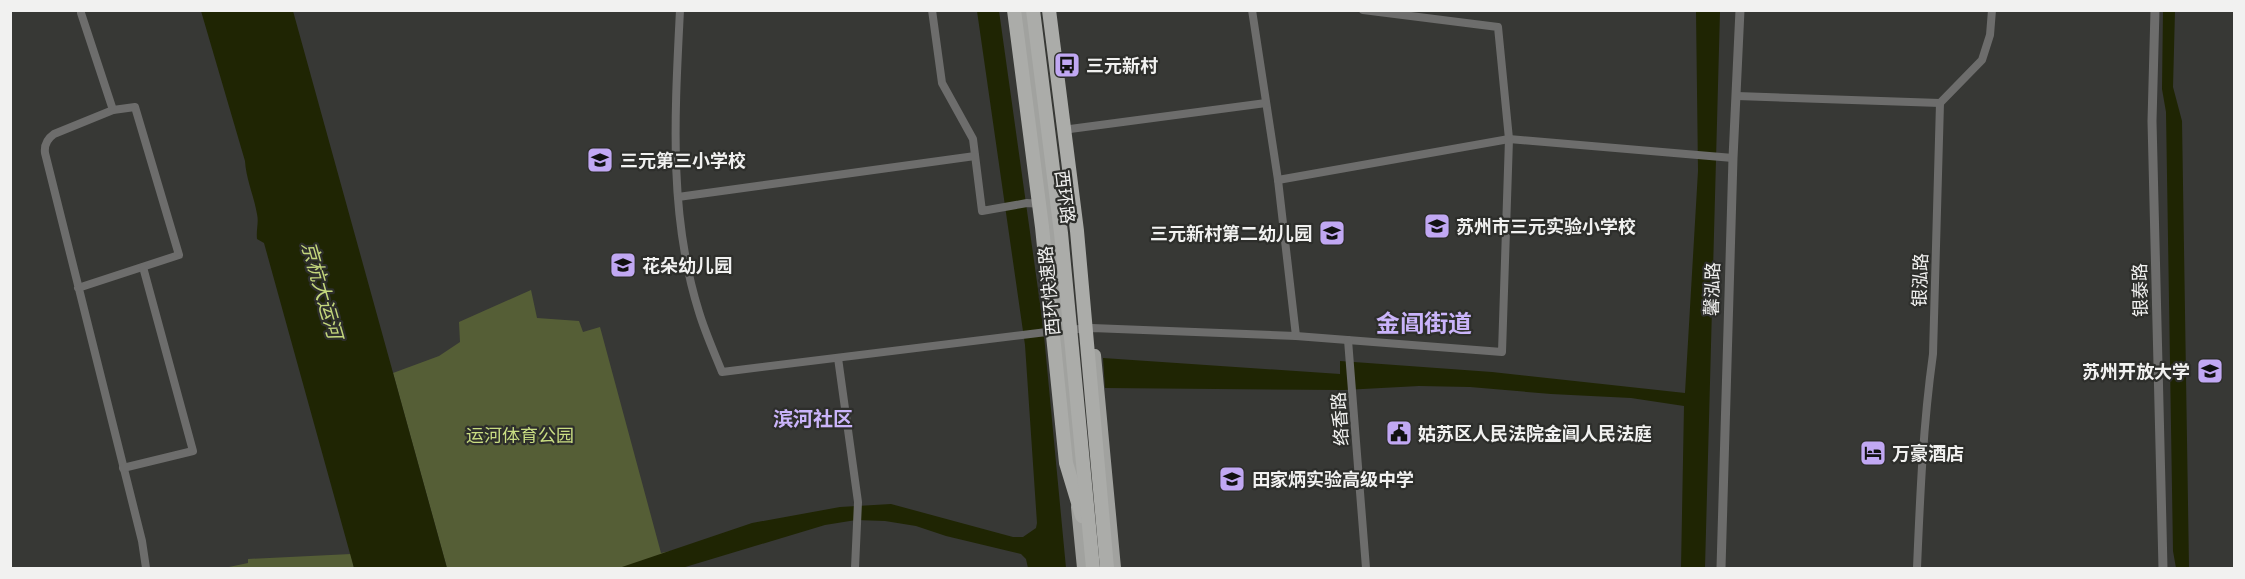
<svg xmlns="http://www.w3.org/2000/svg" width="2245" height="579" font-family="'Public Sans','Noto Sans SC',sans-serif">
<style>
.green{fill:#555e36}
.water{fill:#1f2503}
.lines{fill:none;stroke-linecap:round;stroke-linejoin:round}
.minor{stroke:#6d6d6c;stroke-width:8}
.tertiary{stroke:#6d6d6c;stroke-width:9}
.primary{stroke:#a1a29f;stroke-width:12}
.trunk-bridge{stroke:#abaca9;stroke-width:14}
.labels{text-anchor:middle;dominant-baseline:central;stroke-width:4.5;stroke-linejoin:round;paint-order:stroke}
.poi-label{font-size:18px;font-weight:bold;fill:#f1f1f0;stroke:#2d2e2b;text-anchor:start}
.street-label{font-size:18px;fill:#f1f1f0;stroke:#2d2e2b}
.park-label{font-size:18px;fill:#c9dd82;stroke:#2d2e2b}
.water-label{font-size:20px;font-style:italic;fill:#c4d77c;stroke:#2d2e2b}
.neighbourhood-label{font-size:20px;font-weight:bold;fill:#cab4fa;stroke:#2d2e2b}
.district-label{font-size:24px;font-weight:bold;fill:#cab4fa;stroke:#2d2e2b}
</style>
<rect width="100%" height="100%" fill="#373835"/>
<!-- green -->
<g class="green">
<polygon points="531,290 537,318 579,321 583,332 600,327 661,553 680,549 686,568 447,568 393,373 439,356 460,342 459,322"/>
<polygon points="351,554 354,568 224,568 248,563 248,559"/>
</g>
<!-- water -->
<g class="water">
<path d="M 201,11 L 293,11 L 447,568 L 354,568 L 264,243 L 257,239 C 256,230 259,222 257,214 C 254,196 246,179 245,161 Z"/>
<polygon points="977,11 999,11 1043,325 1066,568 1028,568 1026,559 1021,554 946,536 916,526 885,521 856,520 825,525 682,568 619,568 752,523 840,507 891,504 1013,537 1023,537 1036,528 1037,523 1025,345"/>
<polygon points="1696,11 1720,11 1705,568 1681,568 1684,406 1631,398 1551,394 1470,387 1419,386 1344,390 1105,388 1103,358 1340,374 1340,361 1492,372 1685,393 1698,171"/>
<polygon points="2163,11 2175,11 2173,87 2182,121 2189,568 2176,568 2173,551 2166,112 2162,89"/>
</g>
<g class="lines">
<!-- minor -->
<g class="minor">
<path d="M 680,10 C 675,111 668,214 699,312 C 705,332 714,352 722,372 L 1055,331"/>
<polyline points="932,10 942,83 973,139 982,211 1027,203 1041,204"/>
<polyline points="1252,10 1278,180 1296,336"/>
<polyline points="81,13 113,110"/>
<polyline points="1737,96 1940,103"/>
<polyline points="1070,129 1266,103"/>
<polyline points="1278,180 1509,139 1733,158"/>
<polyline points="678,197 975,156"/>
<path d="M 78,288 L 179,255 L 135,107 L 113,110 L 54,134 C 47,139 44,145 45,153 L 142,541 L 146,568"/>
<polyline points="1067,330 1092,328 1296,336 1502,352 1509,139 1498,27 1363,10"/>
<polyline points="1348,340 1366,568"/>
<polyline points="838,358 858,502 855,568"/>
<polyline points="123,468 193,451 143,267"/>
<path d="M 1917,568 C 1920,497 1923,425 1933,354 L 1940,103 L 1982,60 L 1990,35 L 1992,10"/>
</g>
<!-- tertiary -->
<g class="tertiary">
<polyline points="2155,10 2152,121 2163,568"/>
<polyline points="1721,568 1733,158 1740,10"/>
</g>
<!-- primary -->
<g class="primary">
<polyline points="1022,10 1051,234 1074,477"/>
<polyline points="1095,355 1115,568"/>
<polyline points="1077,507 1083,568"/>
</g>
<!-- trunk-bridge -->
<g class="trunk-bridge">
<polyline points="1014,10 1042,227 1066,463 1082,516"/>
<polyline points="1033,10 1061,233 1093,568"/>
<polyline points="1049,10 1077,231 1107,568"/>
</g>
</g>
<!-- icons -->
<defs>
<symbol id="bus-square" viewBox="-11 -11 22 22"><rect x="-9" y="-9" width="18" height="18" rx="4" fill="#c1a8f3" stroke="#2d2e2b"/><path d="M-5-6H5V4H4V6H2V4H-2V6H-4V4H-5ZM-3.5-4V0h7V-4ZM-3.5 1.2v1.5H-2V1.2ZM2 1.2v1.5H3.5V1.2Z" fill="#111"/></symbol>
<symbol id="school-square" viewBox="-11 -11 22 22"><rect x="-9" y="-9" width="18" height="18" rx="4" fill="#c1a8f3" stroke="#2d2e2b"/><path d="M0-5L7-2L0 1L-7-2ZM-4 1L0 2.5L4 1V4Q0 6-4 4Z" fill="#111"/></symbol>
<symbol id="university-square" viewBox="-11 -11 22 22"><rect x="-9" y="-9" width="18" height="18" rx="4" fill="#c1a8f3" stroke="#2d2e2b"/><path d="M0-5L7-2L0 1L-7-2ZM-4 1L0 2.5L4 1V4Q0 6-4 4Z" fill="#111"/></symbol>
<symbol id="civic-square" viewBox="-11 -11 22 22"><rect x="-9" y="-9" width="18" height="18" rx="4" fill="#c1a8f3" stroke="#2d2e2b"/><path d="M-.6-6.5H3V-4.5H.6V-3L4-1V1h2V6H-6V1h2V-1L-.6-3ZM-1.2 2.5V6h2.4V2.5Z" fill="#111"/></symbol>
<symbol id="hotel-square" viewBox="-11 -11 22 22"><rect x="-9" y="-9" width="18" height="18" rx="4" fill="#c1a8f3" stroke="#2d2e2b"/><path d="M-6-4.5h1.5V1H6V5H4.5V3h-9V5H-6ZM-4 0a1.8 1.8 0 1 1 3.6 0ZM.5 0V-2.5h3Q6-2.5 6 0Z" fill="#111"/></symbol>
</defs>
<g fill-rule="evenodd">
<use href="#bus-square" x="1052" y="50" width="30" height="30"/>
<use href="#school-square" x="585" y="145" width="30" height="30"/>
<use href="#school-square" x="1422" y="211" width="30" height="30"/>
<use href="#school-square" x="1317" y="218" width="30" height="30"/>
<use href="#school-square" x="608" y="250" width="30" height="30"/>
<use href="#university-square" x="2195" y="356" width="30" height="30"/>
<use href="#civic-square" x="1384" y="418" width="30" height="30"/>
<use href="#hotel-square" x="1858" y="438" width="30" height="30"/>
<use href="#school-square" x="1217" y="464" width="30" height="30"/>
</g>
<g class="labels">
<!-- poi labels -->
<g class="poi-label">
<text x="1086" y="65">三元新村</text>
<text x="620" y="160">三元第三小学校</text>
<text x="1456" y="226">苏州市三元实验小学校</text>
<text x="1312" y="233" text-anchor="end">三元新村第二幼儿园</text>
<text x="642" y="265">花朵幼儿园</text>
<text x="2190" y="371" text-anchor="end">苏州开放大学</text>
<text x="1418" y="433">姑苏区人民法院金阊人民法庭</text>
<text x="1892" y="453">万豪酒店</text>
<text x="1252" y="479">田家炳实验高级中学</text>
</g>
<!-- street labels -->
<g class="street-label">
<text transform="translate(1065 197) rotate(83)">西环路</text>
<text transform="translate(1920 280) rotate(-88)">银泓路</text>
<text transform="translate(1712 289) rotate(-88)">馨泓路</text>
<text transform="translate(2140 290) rotate(-91)">银泰路</text>
<text transform="translate(1049 291) rotate(-95)">西环快速路</text>
<text transform="translate(1340 419) rotate(-94)">络香路</text>
</g>
<!-- park labels -->
<g class="park-label">
<text x="520" y="435">运河体育公园</text>
</g>
<!-- water labels -->
<g class="water-label">
<text transform="translate(322 290) rotate(74)">京杭大运河</text>
</g>
<!-- neighbourhood labels -->
<g class="neighbourhood-label">
<text x="813" y="419">滨河社区</text>
</g>
<!-- district labels -->
<g class="district-label">
<text x="1424" y="323">金阊街道</text>
</g>
</g>
<!-- border -->
<rect width="2245" height="579" fill="none" stroke="#f1f1f0" stroke-width="24"/>
</svg>
